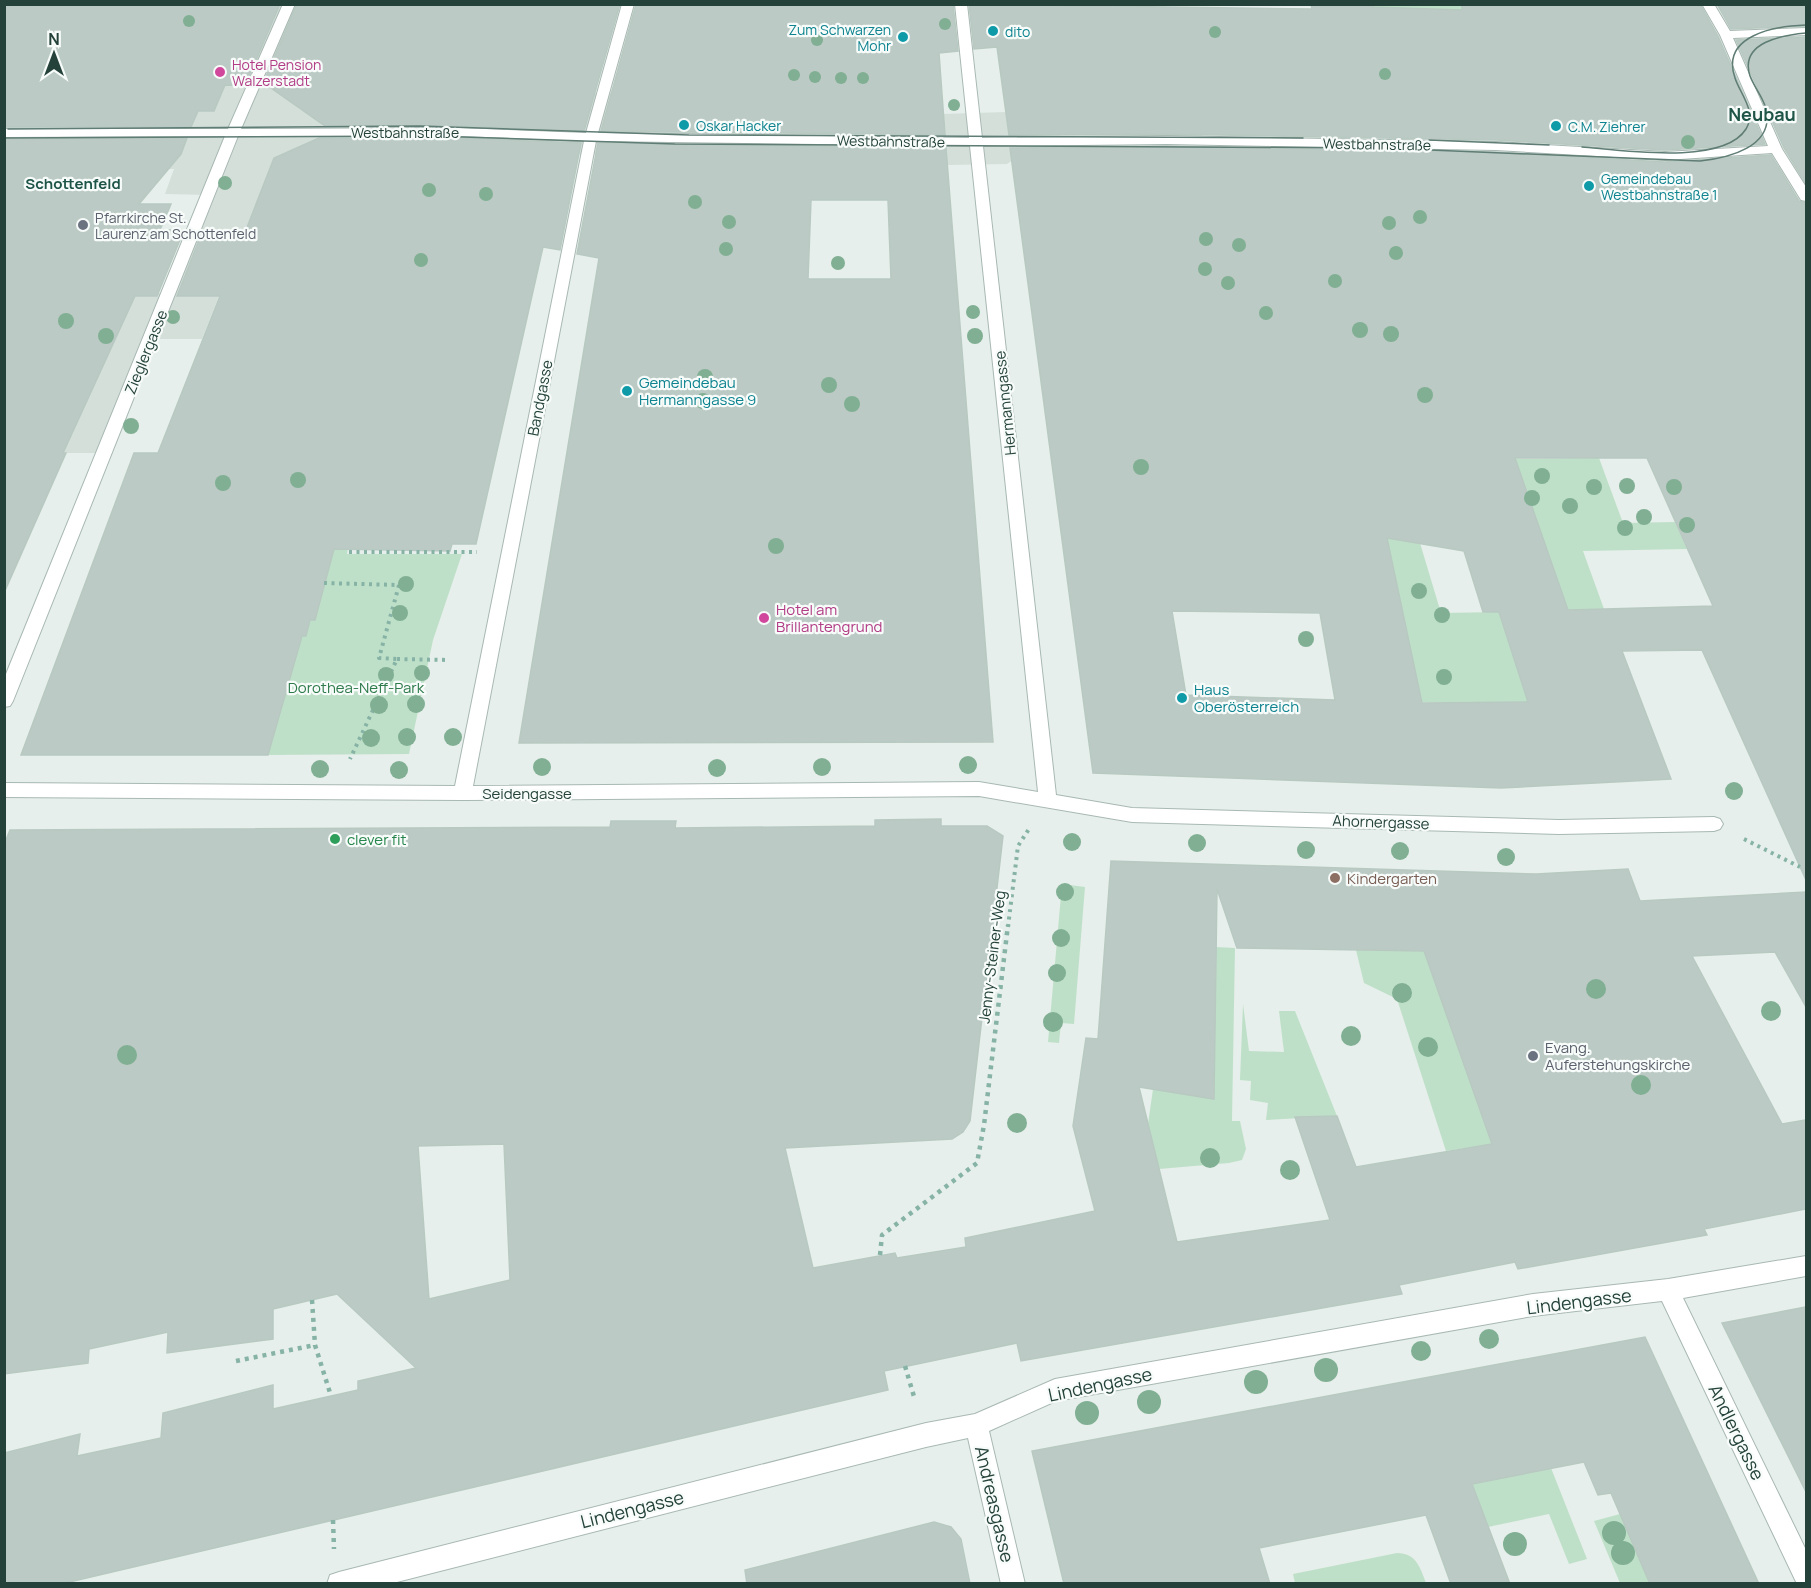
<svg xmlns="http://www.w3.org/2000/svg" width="1811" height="1588" font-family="Manrope,sans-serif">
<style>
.built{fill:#d4dfda}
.green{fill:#bfe0c8}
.building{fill:#bbcac4;stroke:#b8c9c2;stroke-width:1.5;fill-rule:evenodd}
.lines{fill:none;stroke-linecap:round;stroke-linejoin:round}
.minor-casing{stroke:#a8b8b2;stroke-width:2}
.path-far1{stroke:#86b3a5;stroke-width:4;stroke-dasharray:3 4.5;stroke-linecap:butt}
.path{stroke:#86b3a5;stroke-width:4.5;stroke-dasharray:4 5;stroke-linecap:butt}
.minor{fill:#fff;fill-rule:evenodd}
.tram{stroke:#5f7d75;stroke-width:1.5}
.tree{fill:#80af93}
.culture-dot{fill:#0f9aa8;stroke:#f7fbf9;stroke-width:2}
.hotel-dot{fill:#d1479c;stroke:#f7fbf9;stroke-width:2}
.worship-dot{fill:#6b7280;stroke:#f7fbf9;stroke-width:2}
.leisure-dot{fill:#2e9e5b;stroke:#f7fbf9;stroke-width:2}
.education-dot{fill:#8d6e63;stroke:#f7fbf9;stroke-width:2}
.labels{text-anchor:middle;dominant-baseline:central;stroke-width:4.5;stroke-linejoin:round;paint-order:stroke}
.far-culture-label{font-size:14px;fill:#0d838f;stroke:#f7fbf9;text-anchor:start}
.far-hotel-label{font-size:14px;fill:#b23c85;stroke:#f7fbf9;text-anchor:start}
.far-street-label{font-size:14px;fill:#24423a;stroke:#f7fbf9}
.far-worship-label{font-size:14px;fill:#5b616d;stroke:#f7fbf9;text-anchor:start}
.far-quarter-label{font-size:15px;font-weight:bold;fill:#1f5548;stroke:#f7fbf9}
.street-label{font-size:15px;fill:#24423a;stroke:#f7fbf9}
.culture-label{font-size:15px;fill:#0d838f;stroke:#f7fbf9;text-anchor:start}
.hotel-label{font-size:15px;fill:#b23c85;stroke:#f7fbf9;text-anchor:start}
.park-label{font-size:15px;fill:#2d7a4b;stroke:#f7fbf9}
.leisure-label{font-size:15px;fill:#27864d;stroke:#f7fbf9;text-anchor:start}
.education-label{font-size:15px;fill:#785e54;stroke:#f7fbf9;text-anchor:start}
.worship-label{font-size:15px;fill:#5b616d;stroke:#f7fbf9;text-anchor:start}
.far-district-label{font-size:18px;font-weight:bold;fill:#1f5548;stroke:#f7fbf9}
.near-street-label{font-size:18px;fill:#24423a;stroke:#f7fbf9}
</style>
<rect width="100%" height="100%" fill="#e6efeb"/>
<!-- built -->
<polygon class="built" points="330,4 294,104 301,110 567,112 581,93 629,93 942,114 1006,112 1200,119 1203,141 1086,142 1087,160 1019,156 1007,164 947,165 617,155 286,152 274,158 246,230 219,230 194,296 219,296 202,339 151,339 105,453 63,453 136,293 169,293 209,195 165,194 174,169 168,169 188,132 5,133 5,110 214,111 260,5"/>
<!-- green -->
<g class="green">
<polygon points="1556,4 1630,19 1373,7 1373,5"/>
<polygon points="1599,458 1623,523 1675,522 1687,549 1583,551 1604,609 1568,610 1515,459"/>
<polygon points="1383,523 1414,523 1441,613 1499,612 1528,702 1409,702 1415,671"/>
<polygon points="329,546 348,547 347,554 462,554 433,640 409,754 268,755 300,642 281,636 306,636"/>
<polygon points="1062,884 1085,887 1074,1024 1061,1023 1059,1043 1048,1042"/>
<polygon points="1216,947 1235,948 1232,1121 1240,1121 1246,1149 1242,1160 1229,1163 1159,1169 1148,1124 1153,1089 1214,1099"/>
<polygon points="1356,950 1424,951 1495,1152 1472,1157 1466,1148 1446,1151 1397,999 1364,983"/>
<polygon points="1243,1004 1249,1051 1284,1052 1279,1011 1295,1011 1337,1116 1266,1120 1268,1103 1250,1100 1251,1081 1240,1080"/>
<polygon points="1551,1468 1587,1559 1569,1564 1549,1514 1488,1527 1472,1484"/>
<polygon points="1620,1514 1650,1583 1620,1583 1594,1521"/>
<path d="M 1397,1553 C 1416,1553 1420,1567 1426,1583 L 1295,1583 L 1293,1574 Z"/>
</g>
<!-- building -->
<g class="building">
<polygon points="4,4 280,4 245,86 225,85 214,111 198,111 191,127 4,127"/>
<polygon points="297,4 620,4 584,131 460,126 325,126 268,86 262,86"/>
<polygon points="636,4 953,4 958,51 939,53 945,135 601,131"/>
<polygon points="969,4 1312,9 1311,4 1373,4 1373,7 1462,10 1462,4 1700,4 1718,36 1765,144 1665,150 1496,140 1167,134 1009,135 997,47 974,49"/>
<polygon points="1717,4 1806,4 1806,26 1731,29"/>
<polygon points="1806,37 1806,184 1784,148 1736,40"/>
<polygon points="187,138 181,154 139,204 171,204 160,230 184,230 157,296 135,296 63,453 66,453 4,593 4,139"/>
<polygon points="319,138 460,138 581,143 560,250 543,247 476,544 452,544 450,551 334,549 315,620 310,620 306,636 302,636 268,755 21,755 134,453 158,453 220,296 177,296 203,230 246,230 274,158"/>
<path d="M 598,143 L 946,148 L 993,742 L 519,743 L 599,258 L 577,254 ZM 811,200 L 888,200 L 891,279 L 808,279 Z"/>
<path d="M 1167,146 L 1496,152 L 1665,162 L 1771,155 L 1799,201 L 1806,203 L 1806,880 L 1702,650 L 1622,651 L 1671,779 L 1501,788 L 1093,773 L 1010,148 ZM 1515,458 L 1647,458 L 1713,606 L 1568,610 ZM 1387,538 L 1464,551 L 1483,612 L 1499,612 L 1528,702 L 1422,703 ZM 1172,611 L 1320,613 L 1335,700 L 1186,695 Z"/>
<path d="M 941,819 L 941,826 L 987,826 L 1003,836 L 970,1121 L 963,1132 L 952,1139 L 785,1148 L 813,1268 L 895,1253 L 897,1258 L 966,1247 L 965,1238 L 1095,1211 L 1073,1126 L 1086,1038 L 1098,1039 L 1111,861 L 1536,874 L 1628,869 L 1640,901 L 1806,892 L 1806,1007 L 1775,952 L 1692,956 L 1782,1124 L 1806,1120 L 1806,1209 L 1704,1229 L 1707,1235 L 1518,1269 L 1515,1262 L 1399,1285 L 1402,1294 L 1021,1361 L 1017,1343 L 884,1371 L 888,1390 L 61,1584 L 4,1584 L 4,1453 L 80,1434 L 77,1456 L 161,1438 L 163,1413 L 273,1385 L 273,1409 L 358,1390 L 358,1381 L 416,1368 L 337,1294 L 273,1309 L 273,1339 L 167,1353 L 168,1332 L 89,1349 L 88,1363 L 4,1374 L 4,845 L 10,830 L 610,827 L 611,821 L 676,821 L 675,828 L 875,826 L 875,820 ZM 1217,889 L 1237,948 L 1424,951 L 1492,1144 L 1356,1167 L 1337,1116 L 1295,1117 L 1330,1220 L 1177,1242 L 1139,1087 L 1214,1099 ZM 504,1144 L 510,1280 L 429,1299 L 418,1146 Z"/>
<polygon points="1806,1307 1806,1492 1722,1323"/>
<polygon points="1645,1337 1759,1584 1650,1584 1611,1493 1598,1495 1584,1462 1472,1484 1510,1584 1451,1584 1426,1515 1259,1548 1270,1584 1064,1584 1032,1451"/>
<polygon points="934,1522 951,1527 961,1539 970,1584 747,1584 745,1570"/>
</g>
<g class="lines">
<defs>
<g id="minor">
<path d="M 283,4 L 295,4 L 241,129 L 460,128 L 586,133 L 622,4 L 634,4 L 598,133 L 969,138 L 955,4 L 967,4 L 982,138 L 1167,136 L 1496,142 L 1665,152 L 1768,146 L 1720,35 L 1702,4 L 1714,4 L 1730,31 L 1806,28 L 1806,35 L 1733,38 L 1782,149 L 1806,187 L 1806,201 L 1801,200 L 1772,153 L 1665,160 L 1496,150 L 1167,144 L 983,146 L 1056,795 L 1132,808 L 1559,820 L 1714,817 L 1720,819 L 1723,824 L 1720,829 L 1714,831 L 1559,834 L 1132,822 L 979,796 L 463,800 L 4,797 L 4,783 L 455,786 L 584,141 L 460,136 L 238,136 L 13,701 L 10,706 L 4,707 L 4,679 L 225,136 L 4,137 L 4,129 L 228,129 ZM 596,141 L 970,146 L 1038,792 L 979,782 L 473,786 Z"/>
<polygon points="1806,1256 1806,1276 1683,1298 1806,1550 1806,1584 1797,1584 1662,1301 1533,1316 1056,1401 989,1431 1025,1584 1001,1584 968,1438 926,1447 389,1584 327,1584 330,1575 339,1572 926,1423 975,1414 1055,1379 1533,1294 1668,1279"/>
</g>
</defs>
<!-- minor casing -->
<use href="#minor" class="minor-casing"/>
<!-- path-far1 -->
<g class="path-far1">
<polyline points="349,552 477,552"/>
<polyline points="324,583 399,585 379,658 397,659 350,759"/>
<polyline points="397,659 449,660"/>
<polyline points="1744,839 1800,867"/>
<polyline points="1008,927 1018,846 1029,829"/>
</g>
<!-- path -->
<g class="path">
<polyline points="880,1255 882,1235 977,1163 984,1125 1008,925"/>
<polyline points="312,1300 315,1345 331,1396"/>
<polyline points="236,1361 315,1345"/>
<polyline points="905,1366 915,1400"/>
<polyline points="333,1520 334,1549"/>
</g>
<!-- minor -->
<use href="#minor" class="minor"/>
<!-- tram -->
<g class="tram">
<polyline points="8,129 420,126 689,135 1303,138"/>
<path d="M 4,138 L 431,136 L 675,144 L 1382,148 L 1700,161 C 1728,158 1775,147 1766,109 C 1763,97 1754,87 1750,76 C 1739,42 1783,35 1806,33"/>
<polyline points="1429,140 1549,145"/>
<path d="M 1582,147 C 1620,150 1723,166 1746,129 C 1757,111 1740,94 1735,78 C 1720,35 1776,26 1806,25"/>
</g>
</g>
<!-- trees -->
<g class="tree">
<circle cx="189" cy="21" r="6"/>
<circle cx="945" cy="24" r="6"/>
<circle cx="1215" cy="32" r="6"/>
<circle cx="817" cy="40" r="6"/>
<circle cx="1385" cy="74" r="6"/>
<circle cx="794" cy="75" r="6"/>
<circle cx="815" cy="77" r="6"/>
<circle cx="841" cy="78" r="6"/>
<circle cx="863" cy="78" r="6"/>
<circle cx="954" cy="105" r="6"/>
<circle cx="1688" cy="142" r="7"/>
<circle cx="225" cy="183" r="7"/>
<circle cx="429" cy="190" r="7"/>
<circle cx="486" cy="194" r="7"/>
<circle cx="695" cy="202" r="7"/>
<circle cx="1420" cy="217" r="7"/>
<circle cx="729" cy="222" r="7"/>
<circle cx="1389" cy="223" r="7"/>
<circle cx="1206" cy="239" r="7"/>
<circle cx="1239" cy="245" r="7"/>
<circle cx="726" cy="249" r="7"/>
<circle cx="1396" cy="253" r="7"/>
<circle cx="421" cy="260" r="7"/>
<circle cx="838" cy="263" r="7"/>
<circle cx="1205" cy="269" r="7"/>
<circle cx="1335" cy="281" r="7"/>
<circle cx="1228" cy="283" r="7"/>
<circle cx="973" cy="312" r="7"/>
<circle cx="1266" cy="313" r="7"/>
<circle cx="173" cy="317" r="7"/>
<circle cx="66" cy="321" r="8"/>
<circle cx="1360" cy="330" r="8"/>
<circle cx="1391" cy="334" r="8"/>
<circle cx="106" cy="336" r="8"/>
<circle cx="975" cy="336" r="8"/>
<circle cx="705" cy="377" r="8"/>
<circle cx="829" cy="385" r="8"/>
<circle cx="1425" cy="395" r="8"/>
<circle cx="703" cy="401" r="8"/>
<circle cx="852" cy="404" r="8"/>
<circle cx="131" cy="426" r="8"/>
<circle cx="1141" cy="467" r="8"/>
<circle cx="1542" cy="476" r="8"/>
<circle cx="298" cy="480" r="8"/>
<circle cx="223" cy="483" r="8"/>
<circle cx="1627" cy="486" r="8"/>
<circle cx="1594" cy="487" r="8"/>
<circle cx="1674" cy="487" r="8"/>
<circle cx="1532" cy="498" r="8"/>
<circle cx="1570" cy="506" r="8"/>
<circle cx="1644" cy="517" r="8"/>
<circle cx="1687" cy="525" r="8"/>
<circle cx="1625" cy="528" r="8"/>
<circle cx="776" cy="546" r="8"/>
<circle cx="406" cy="584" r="8"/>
<circle cx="1419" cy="591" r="8"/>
<circle cx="400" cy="613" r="8"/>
<circle cx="1442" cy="615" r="8"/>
<circle cx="1306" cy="639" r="8"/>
<circle cx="422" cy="673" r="8"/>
<circle cx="386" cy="675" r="8"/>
<circle cx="1444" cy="677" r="8"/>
<circle cx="416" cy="704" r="9"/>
<circle cx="379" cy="705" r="9"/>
<circle cx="407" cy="737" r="9"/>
<circle cx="453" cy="737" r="9"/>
<circle cx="371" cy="738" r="9"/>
<circle cx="968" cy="765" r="9"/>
<circle cx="542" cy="767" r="9"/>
<circle cx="822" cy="767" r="9"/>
<circle cx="717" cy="768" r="9"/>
<circle cx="320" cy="769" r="9"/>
<circle cx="399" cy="770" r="9"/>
<circle cx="1734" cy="791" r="9"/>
<circle cx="1072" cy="842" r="9"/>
<circle cx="1197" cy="843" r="9"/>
<circle cx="1306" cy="850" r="9"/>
<circle cx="1400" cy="851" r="9"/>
<circle cx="1506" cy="857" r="9"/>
<circle cx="1065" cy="892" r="9"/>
<circle cx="1061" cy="938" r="9"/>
<circle cx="1057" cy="973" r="9"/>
<circle cx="1596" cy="989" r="10"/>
<circle cx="1402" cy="993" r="10"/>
<circle cx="1771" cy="1011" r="10"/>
<circle cx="1053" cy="1022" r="10"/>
<circle cx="1351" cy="1036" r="10"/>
<circle cx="1428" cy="1047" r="10"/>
<circle cx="127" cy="1055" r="10"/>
<circle cx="1641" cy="1085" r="10"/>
<circle cx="1017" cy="1123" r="10"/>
<circle cx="1210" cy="1158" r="10"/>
<circle cx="1290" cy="1170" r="10"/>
<circle cx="1489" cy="1339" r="10"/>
<circle cx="1421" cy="1351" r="10"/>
<circle cx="1326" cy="1370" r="12"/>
<circle cx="1256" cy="1382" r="12"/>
<circle cx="1149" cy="1402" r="12"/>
<circle cx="1087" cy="1413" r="12"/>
<circle cx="1614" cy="1533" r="12"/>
<circle cx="1515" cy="1544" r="12"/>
<circle cx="1623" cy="1553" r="12"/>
</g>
<!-- markers -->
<g class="culture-dot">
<circle cx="993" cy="31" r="6"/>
<circle cx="903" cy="37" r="6"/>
<circle cx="684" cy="125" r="6"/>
<circle cx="1556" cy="126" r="6"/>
<circle cx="1589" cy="186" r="6"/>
<circle cx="627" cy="391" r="6"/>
<circle cx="1182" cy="698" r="6"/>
</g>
<g class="hotel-dot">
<circle cx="220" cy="72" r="6"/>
<circle cx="764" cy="618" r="6"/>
</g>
<g class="worship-dot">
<circle cx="83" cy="225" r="6"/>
<circle cx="1533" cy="1056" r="6"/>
</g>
<circle class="leisure-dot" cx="335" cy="839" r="6"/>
<circle class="education-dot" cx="1335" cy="878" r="6"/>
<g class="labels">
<!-- far-culture labels -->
<g class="far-culture-label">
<text x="891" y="29" text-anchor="end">Zum Schwarzen<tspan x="891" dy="16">Mohr</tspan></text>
<text x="1005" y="31">dito</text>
<text x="696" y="125">Oskar Hacker</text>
<text x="1568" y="126">C.M. Ziehrer</text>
<text x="1601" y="178">Gemeindebau<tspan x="1601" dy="16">Westbahnstraße 1</tspan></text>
</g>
<!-- far-hotel labels -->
<g class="far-hotel-label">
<text x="232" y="64">Hotel Pension<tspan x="232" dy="16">Walzerstadt</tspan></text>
</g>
<!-- far-street labels -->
<g class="far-street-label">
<text x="405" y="132">Westbahnstraße</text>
<text transform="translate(891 141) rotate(1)">Westbahnstraße</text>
<text transform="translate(1377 144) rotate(1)">Westbahnstraße</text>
</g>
<!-- far-worship labels -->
<g class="far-worship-label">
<text x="95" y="217">Pfarrkirche St.<tspan x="95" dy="16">Laurenz am Schottenfeld</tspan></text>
</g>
<!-- far-quarter labels -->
<g class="far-quarter-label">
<text x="73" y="183">Schottenfeld</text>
</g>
<!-- street labels -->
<g class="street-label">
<text transform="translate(146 352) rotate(-68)">Zieglergasse</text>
<text transform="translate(540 398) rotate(-79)">Bandgasse</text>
<text transform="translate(1005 403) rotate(-96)">Hermanngasse</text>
<text x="527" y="793">Seidengasse</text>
<text transform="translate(1381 822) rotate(2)">Ahornergasse</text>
<text transform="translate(992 957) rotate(-83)">Jenny-Steiner-Weg</text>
</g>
<!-- culture labels -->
<g class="culture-label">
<text x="639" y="382">Gemeindebau<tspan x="639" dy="17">Hermanngasse 9</tspan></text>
<text x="1194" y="689">Haus<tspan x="1194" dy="17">Oberösterreich</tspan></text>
</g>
<!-- hotel labels -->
<g class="hotel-label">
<text x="776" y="609">Hotel am<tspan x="776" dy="17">Brillantengrund</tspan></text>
</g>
<!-- park labels -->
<g class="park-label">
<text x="356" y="687">Dorothea-Neff-Park</text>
</g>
<!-- leisure labels -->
<g class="leisure-label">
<text x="347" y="839">clever fit</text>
</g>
<!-- education labels -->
<g class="education-label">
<text x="1347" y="878">Kindergarten</text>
</g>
<!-- worship labels -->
<g class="worship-label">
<text x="1545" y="1047">Evang.<tspan x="1545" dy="17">Auferstehungskirche</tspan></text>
</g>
<!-- far-district labels -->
<g class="far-district-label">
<text x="1762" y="114">Neubau</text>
</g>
<!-- near-street labels -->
<g class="near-street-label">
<text transform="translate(1579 1301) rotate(-7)">Lindengasse</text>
<text transform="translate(1100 1384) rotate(-12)">Lindengasse</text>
<text transform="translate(1737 1432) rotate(64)">Andlergasse</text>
<text transform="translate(995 1504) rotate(77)">Andreasgasse</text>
<text transform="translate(632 1509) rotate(-14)">Lindengasse</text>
</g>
</g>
<!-- border -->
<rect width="1811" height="1588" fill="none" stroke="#24423a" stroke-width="12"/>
<!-- north arrow -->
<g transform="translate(54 54)" stroke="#f7fbf9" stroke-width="4.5" paint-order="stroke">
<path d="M0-4.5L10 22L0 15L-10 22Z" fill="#24423a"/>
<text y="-9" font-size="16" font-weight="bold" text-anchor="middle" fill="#24423a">N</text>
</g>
</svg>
